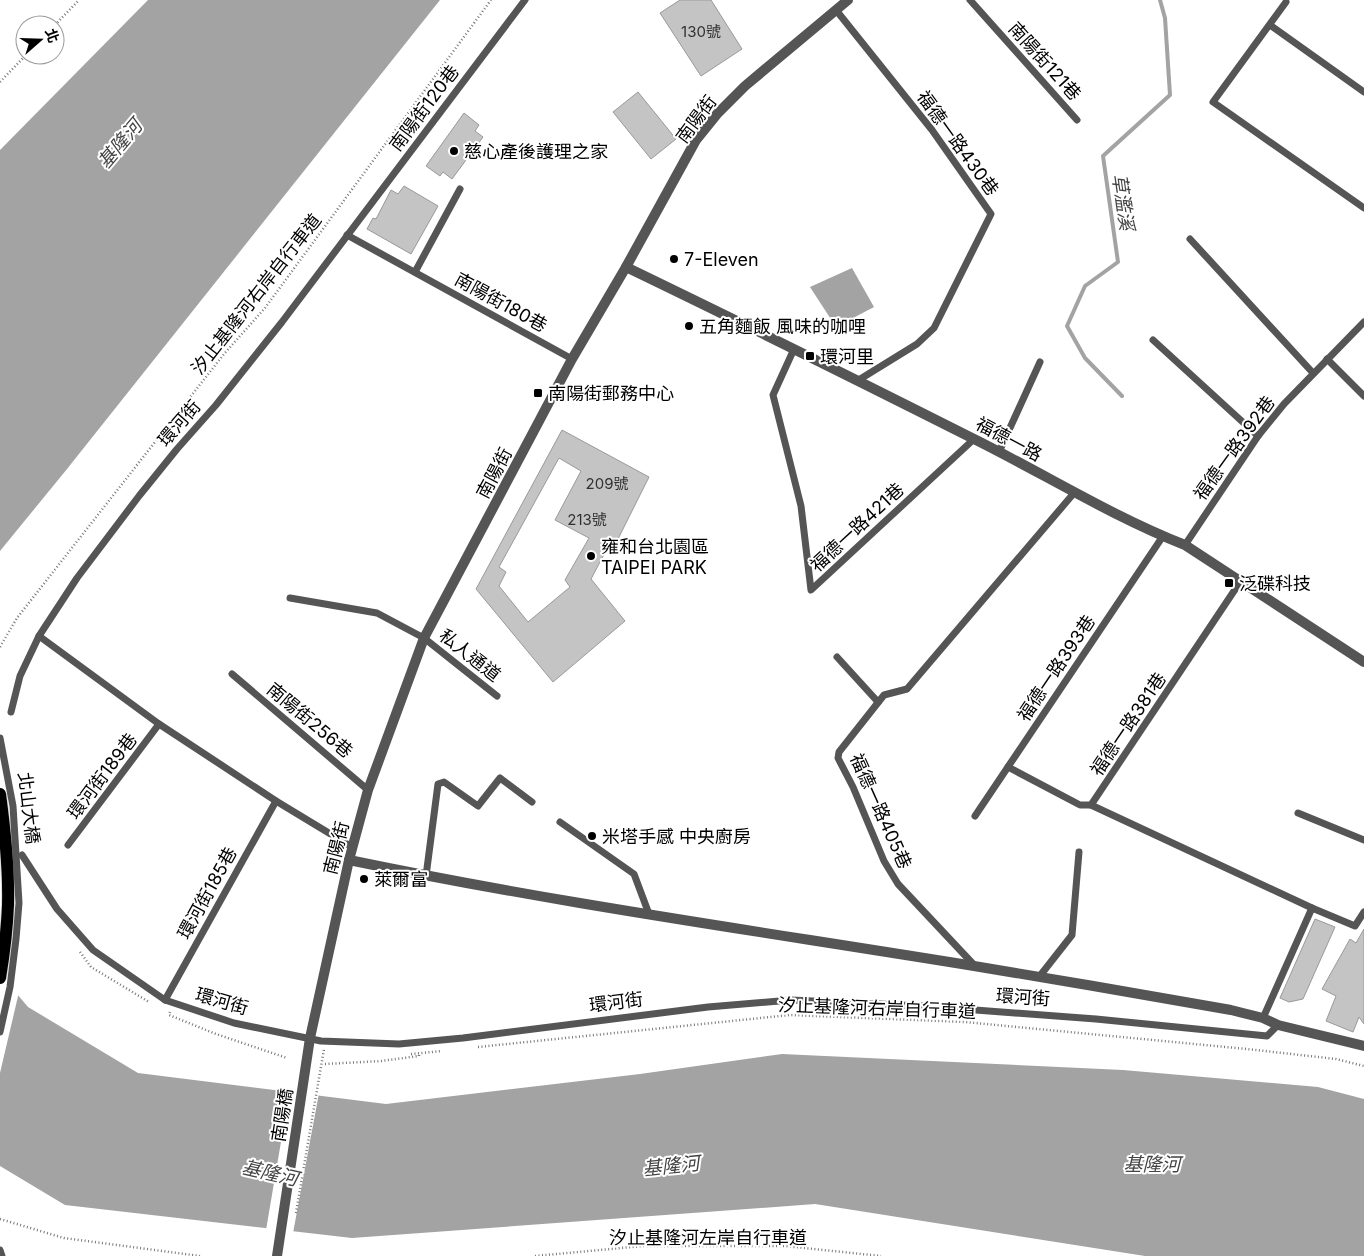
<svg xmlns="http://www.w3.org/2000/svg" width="1364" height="1256" font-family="Inter,'Noto Sans TC',sans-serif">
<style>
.water{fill:#a3a3a3}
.pier{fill:#fff}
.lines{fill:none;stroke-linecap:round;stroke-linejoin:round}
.stream{stroke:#a3a3a3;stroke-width:4}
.building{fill:#c4c4c4;stroke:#999;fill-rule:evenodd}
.path{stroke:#777;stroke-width:2.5;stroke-dasharray:1 2.5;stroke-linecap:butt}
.service{stroke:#555;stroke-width:7}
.minor{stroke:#555;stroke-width:10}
.tertiary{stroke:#555;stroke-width:10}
.primary-bridge-casing{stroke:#dbdbdb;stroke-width:14;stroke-linecap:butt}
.path-bridge{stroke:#777;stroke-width:2.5;stroke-dasharray:1 2.5;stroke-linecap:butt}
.service-bridge{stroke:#555;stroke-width:7}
.tertiary-bridge{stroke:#555;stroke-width:10}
.primary-bridge{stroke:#000;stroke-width:12}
.poi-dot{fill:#000;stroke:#fff;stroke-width:2}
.labels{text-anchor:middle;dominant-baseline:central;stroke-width:4;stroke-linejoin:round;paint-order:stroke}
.number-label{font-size:15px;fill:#313131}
.street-label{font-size:18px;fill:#000;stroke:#fff}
.poi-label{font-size:18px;fill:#000;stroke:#fff;text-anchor:start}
.water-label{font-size:19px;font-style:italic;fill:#444;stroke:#fff}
</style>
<rect width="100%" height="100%" fill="#fff"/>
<!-- water -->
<g class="water">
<polygon points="148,0 440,0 67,469 0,551 0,150"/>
<polygon points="852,268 874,307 836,327 810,287"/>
<polygon points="0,974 28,1007 138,1073 386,1104 640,1074 782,1054 1123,1070 1318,1087 1364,1099 1364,1256 1145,1256 815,1204 352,1238 65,1205 0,1166"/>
</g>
<!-- pier -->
<g class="pier">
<polygon points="0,971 19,992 0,1073"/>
<polygon points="290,1089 319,1093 293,1233 266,1230"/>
</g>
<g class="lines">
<!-- stream -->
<polyline class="stream" points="1122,396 1085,358 1067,326 1085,286 1118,262 1103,156 1170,95 1165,18 1160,0"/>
</g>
<!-- building -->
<g class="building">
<polygon points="680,0 711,0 742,49 701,76 660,13"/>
<polygon points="638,92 676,139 651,159 613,112"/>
<polygon points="464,113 479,125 475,131 483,137 452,179 443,172 440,176 426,166"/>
<polygon points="404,186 438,206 411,254 367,229 373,218 376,219 391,190 398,194"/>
<path d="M 562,430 L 649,477 L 615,545 L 610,543 L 591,579 L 625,621 L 553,682 L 476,589 ZM 559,458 L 581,471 L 555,520 L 589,538 L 565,580 L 570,587 L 528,622 L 499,586 L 506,572 L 499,567 Z"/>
<polygon points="1315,919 1335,927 1303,999 1289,1002 1280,998"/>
<polygon points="1364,929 1364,1024 1359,1017 1353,1032 1326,1021 1336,996 1322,989 1350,939 1356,943"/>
</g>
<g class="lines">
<!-- path -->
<g class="path">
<polyline points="55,25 79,0"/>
<polyline points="0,82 26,55"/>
<polyline points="0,647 17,618 224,354 265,308 491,0"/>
<polyline points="80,952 91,967 149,1002"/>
<polyline points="170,1012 169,1015 216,1034 287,1058"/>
<polyline points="478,1047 790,1015 965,1022 1247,1049 1336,1059 1364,1066"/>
<polyline points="411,1054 442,1051"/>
<polyline points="325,1064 381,1061 419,1056 419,1053"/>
<polyline points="0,1219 64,1238 200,1256"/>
<polyline points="535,1256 643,1246 785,1246 881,1256"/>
</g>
<!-- service -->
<g class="service">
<polyline points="970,0 1077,120"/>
<polyline points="1286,2 1213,102 1364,208"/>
<polyline points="836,10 932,130 991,214 934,328 917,344 857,381"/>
<polyline points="1270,25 1364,92"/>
<polyline points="347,235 572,359"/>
<polyline points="1190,239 1313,373"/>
<polyline points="415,272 460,189"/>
<polyline points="1153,340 1258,436"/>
<polyline points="794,349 773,395 801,506 811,590 974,439"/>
<polyline points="1327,359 1364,396"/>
<polyline points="999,452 1040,362"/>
<polyline points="1185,545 1258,436 1284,404 1364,322"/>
<polyline points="290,598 377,613 424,638 497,696"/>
<polyline points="39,636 159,724 276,801 352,847"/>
<polyline points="837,657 878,702"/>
<polyline points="232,674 368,790"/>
<polyline points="11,712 20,676 39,636 77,578 139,496 177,449 216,405 282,322 525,0"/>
<polyline points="1008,767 1080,805 1091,805 1240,582"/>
<polyline points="1091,805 1312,908 1355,926 1364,912"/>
<polyline points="1298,813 1364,840"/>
<polyline points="975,816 1163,536"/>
<polyline points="560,822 634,874 649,914"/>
<polyline points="68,845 159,724"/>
<polyline points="22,855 57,909 93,950 165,1000 234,1023 321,1041 399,1044 463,1038 708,1007 791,1000 923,1006 1096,1019 1267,1036 1278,1025"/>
<polyline points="426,876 438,784 444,782 478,806 500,778 532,802"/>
<polyline points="975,966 898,884 884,861 853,787 838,758 839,752 884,695 907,689 1074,493"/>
<polyline points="1039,977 1072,935 1079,852"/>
<polyline points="165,1000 276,801"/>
<polyline points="1263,1018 1312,908"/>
<polyline points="0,1250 2,1256"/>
</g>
<!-- minor -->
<path class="minor" d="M 349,860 C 556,903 765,932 974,966 C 1060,980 1145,995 1231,1010 L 1263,1018 L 1278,1025 L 1364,1046"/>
<!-- tertiary -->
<g class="tertiary">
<path d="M 626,267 C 742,323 857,380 972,438 C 1043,473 1111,516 1185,545 L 1364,662"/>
<polyline points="310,1038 349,860 368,790 424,638 572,359 626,267 696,140 717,114 745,86 848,0"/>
</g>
<defs>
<path id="primary-bridge" d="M 0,794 C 5,831 9,868 8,905 C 7,930 4,954 0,978"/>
</defs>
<!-- primary-bridge casing -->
<use href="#primary-bridge" class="primary-bridge-casing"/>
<!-- path-bridge -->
<polyline class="path-bridge" points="296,1213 324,1049"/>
<!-- service-bridge -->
<polyline class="service-bridge" points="0,738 13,806 19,903 16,939 10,987 0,1032"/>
<!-- tertiary-bridge -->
<polyline class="tertiary-bridge" points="277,1256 310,1038"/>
<!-- primary-bridge -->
<use href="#primary-bridge" class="primary-bridge"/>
</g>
<!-- markers -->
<g class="poi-dot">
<circle cx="454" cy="151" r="5"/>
<circle cx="674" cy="259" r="5"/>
<circle cx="689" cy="326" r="5"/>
<rect x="805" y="351" width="10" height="10" rx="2.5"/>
<rect x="533" y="388" width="10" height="10" rx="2.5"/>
<circle cx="591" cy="556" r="5"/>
<rect x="1224" y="578" width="10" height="10" rx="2.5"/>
<circle cx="592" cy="836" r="5"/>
<circle cx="364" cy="879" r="5"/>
</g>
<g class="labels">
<!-- number labels -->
<g class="number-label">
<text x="701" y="31">130號</text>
<text x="607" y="483">209號</text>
<text x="587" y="519">213號</text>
</g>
<!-- street labels -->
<g class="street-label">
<text transform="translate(1045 61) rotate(48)">南陽街121巷</text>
<text transform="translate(424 108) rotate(-53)">南陽街120巷</text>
<text transform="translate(696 119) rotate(-53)">南陽街</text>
<text transform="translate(958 143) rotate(54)">福德一路430巷</text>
<text transform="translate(256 294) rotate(-52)">汐止基隆河右岸自行車道</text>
<text transform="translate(501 302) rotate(29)">南陽街180巷</text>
<text transform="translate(179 423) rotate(-49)">環河街</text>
<text transform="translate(1009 439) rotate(28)">福德一路</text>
<text transform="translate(1234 448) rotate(-54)">福德一路392巷</text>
<text transform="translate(494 473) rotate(-62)">南陽街</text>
<text transform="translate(857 527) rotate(-43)">福德一路421巷</text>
<text transform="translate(470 655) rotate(38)">私人通道</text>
<text transform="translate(1056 668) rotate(-56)">福德一路393巷</text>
<text transform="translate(310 720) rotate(40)">南陽街256巷</text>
<text transform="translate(1128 724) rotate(-56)">福德一路381巷</text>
<text transform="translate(102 776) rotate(-53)">環河街189巷</text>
<text transform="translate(29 808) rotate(83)">北山大橋</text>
<text transform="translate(881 811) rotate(66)">福德一路405巷</text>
<text transform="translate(336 848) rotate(-76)">南陽街</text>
<text transform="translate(207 893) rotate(-61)">環河街185巷</text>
<text transform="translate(1023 997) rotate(4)">環河街</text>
<text transform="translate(222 1001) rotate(16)">環河街</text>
<text transform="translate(616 1002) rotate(-7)">環河街</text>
<text transform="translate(877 1008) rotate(2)">汐止基隆河右岸自行車道</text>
<text transform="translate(282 1115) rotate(-81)">南陽橋</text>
<text x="708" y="1237">汐止基隆河左岸自行車道</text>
</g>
<!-- poi labels -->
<g class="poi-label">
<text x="464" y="151">慈心產後護理之家</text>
<text x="684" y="259">7-Eleven</text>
<text x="699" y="326">五角麵飯 風味的咖哩</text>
<text x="820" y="356">環河里</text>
<text x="548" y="393">南陽街郵務中心</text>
<text x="601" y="546">雍和台北園區<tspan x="601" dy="21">TAIPEI PARK</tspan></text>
<text x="1239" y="583">泛碟科技</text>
<text x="602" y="836">米塔手感 中央廚房</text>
<text x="374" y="879">萊爾富</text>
</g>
<!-- water labels -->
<g class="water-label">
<text transform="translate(120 144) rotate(-50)">基隆河</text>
<text transform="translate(1123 202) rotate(82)">草濫溪</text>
<text x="1152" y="1164">基隆河</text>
<text transform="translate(671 1166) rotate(-6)">基隆河</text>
<text transform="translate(270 1173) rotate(13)">基隆河</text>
</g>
</g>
<!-- north arrow -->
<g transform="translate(40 40) rotate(70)"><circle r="24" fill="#ffffff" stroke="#999999"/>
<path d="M0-4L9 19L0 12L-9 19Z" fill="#000000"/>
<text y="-8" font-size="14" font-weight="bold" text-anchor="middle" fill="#000000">北</text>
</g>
</svg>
